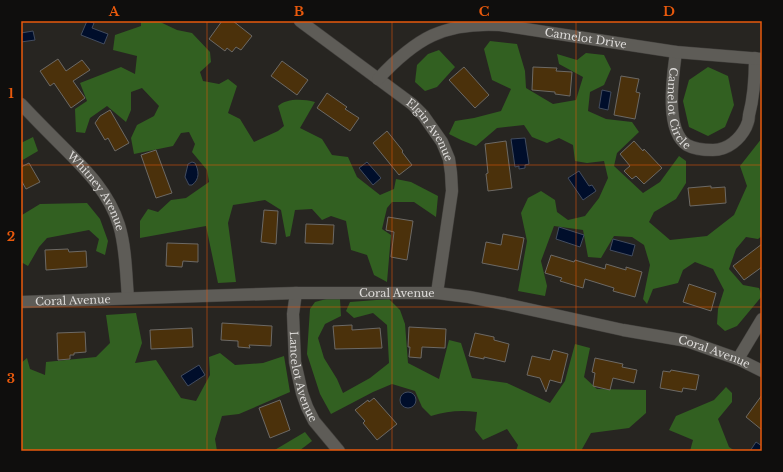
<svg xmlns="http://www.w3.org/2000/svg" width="783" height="472" font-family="'Libre Baskerville',serif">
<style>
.forest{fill:#326021}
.water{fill:#000e2b;stroke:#424c5f}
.building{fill:#4b310b;stroke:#6c6965}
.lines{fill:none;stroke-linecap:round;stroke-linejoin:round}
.street-casing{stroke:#413f3c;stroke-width:13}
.street{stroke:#5e5c57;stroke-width:12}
.grid{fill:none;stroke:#e8590c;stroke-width:1;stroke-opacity:0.55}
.labels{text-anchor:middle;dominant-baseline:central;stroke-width:4;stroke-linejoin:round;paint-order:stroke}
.street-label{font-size:11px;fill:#dddbd9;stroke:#0f0e0d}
.neatline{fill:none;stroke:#e8590c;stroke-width:1.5}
.grid-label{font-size:13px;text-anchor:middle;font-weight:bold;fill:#e8590c}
</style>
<rect width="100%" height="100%" fill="#272521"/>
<!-- forest -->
<g class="forest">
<path d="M 141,21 L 158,21 L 177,30 L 192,33 L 210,52 L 211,62 L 200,72 L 203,81 L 219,84 L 228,79 L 237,86 L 228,113 L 240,119 L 254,142 L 278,131 L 284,126 L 278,106 C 287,98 303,99 315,102 L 300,128 L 322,139 L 332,155 L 348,157 L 357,177 L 380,195 L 394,189 L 396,179 L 411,182 L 438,196 L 436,217 L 414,202 L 392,202 L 387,208 L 382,229 L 391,235 L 387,282 L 374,275 L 367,255 L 351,250 L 346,221 L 331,216 L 322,220 L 312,209 L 295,210 L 290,236 L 286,237 L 281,210 L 265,200 L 233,205 L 228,223 L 236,282 L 218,283 L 206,226 L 140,238 L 140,221 L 148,209 L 158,212 L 171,200 L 186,198 L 209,182 L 207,170 L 192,152 L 195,144 L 189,132 L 181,133 L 173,146 L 134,154 L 131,138 L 137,125 L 154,116 L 159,106 L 142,88 L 131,92 L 131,110 L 126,122 L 107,106 L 90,118 L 85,133 L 76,132 L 75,109 L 87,101 L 80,83 L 121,67 L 135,74 L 137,56 L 113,50 L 115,35 L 141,26 Z"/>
<polygon points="490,41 517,44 525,71 526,88 553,104 576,100 583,77 559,64 557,54 577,60 586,53 604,55 611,69 604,85 590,92 588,111 606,119 632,122 639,132 617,153 614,166 643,193 660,182 679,156 686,161 686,183 676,199 654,212 649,222 670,240 707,236 734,215 747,186 740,166 762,138 762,236 758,239 746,237 736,249 729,269 743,285 759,288 762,296 737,326 725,331 717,324 718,309 724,290 713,269 695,262 683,270 678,283 653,289 647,304 643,299 650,265 644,245 632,237 614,236 601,258 588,257 583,230 554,226 541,261 547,286 545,296 518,291 527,241 521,213 528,198 541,191 555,200 557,212 568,220 585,216 599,198 608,178 604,161 587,163 575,161 573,145 559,138 547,143 532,137 524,125 497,128 476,146 461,140 449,134 455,121 474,118 501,111 511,89 492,80 484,49"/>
<polygon points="439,50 455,67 437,87 425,91 415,82 417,65 428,54"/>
<polygon points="708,67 728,76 734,105 725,127 708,136 689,127 683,101 689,80"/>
<polygon points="33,137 38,151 21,161 21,143"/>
<polygon points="87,203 100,219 108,241 105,255 96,251 99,239 89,230 47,238 39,247 28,266 21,262 21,215 22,215 40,204"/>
<path d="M 330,298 L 340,299 L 341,316 L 325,324 L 318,338 L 324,358 L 337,379 L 343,393 L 370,378 L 389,363 L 387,325 L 373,313 L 354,318 L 346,311 L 350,302 L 389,299 L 400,310 L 405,324 L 408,363 L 439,379 L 449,340 L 461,343 L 472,378 L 507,383 L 550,403 L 565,381 L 575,344 L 590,348 L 584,377 L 597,389 L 646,390 L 646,413 L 629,428 L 591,433 L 581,451 L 516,451 L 518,445 L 507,429 L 483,440 L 475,430 L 477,412 C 461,410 447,411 431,416 L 422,407 L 415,391 L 392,384 L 373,392 L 331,414 L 320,394 L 307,354 L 310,309 L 315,302 Z"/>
<polygon points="136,313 142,343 135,363 156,360 181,398 196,401 210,375 209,357 220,353 235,365 263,363 284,356 290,392 239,414 222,416 215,439 217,451 21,451 21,363 27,358 30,369 45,375 46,362 96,357 110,343 106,315"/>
<polygon points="726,387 732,393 732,402 718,419 729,447 735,451 690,451 693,440 669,430 676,416 714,400"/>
<polygon points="305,432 312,441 299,451 273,451"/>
</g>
<!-- water -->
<g class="water">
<polygon points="87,21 94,23 92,28 108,34 104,44 81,35"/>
<polygon points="33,31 35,40 21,42 21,33"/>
<polygon points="602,90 611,92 608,110 599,108"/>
<polygon points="525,138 529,164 525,165 525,168 519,169 519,166 515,167 511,139"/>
<path d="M 192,162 L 195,163 C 199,171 200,179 192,185 L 189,185 L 185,177 L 188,164 Z"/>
<polygon points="367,162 381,178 373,185 359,168"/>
<polygon points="579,171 589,186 592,185 596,191 583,200 568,178"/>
<polygon points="559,227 584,235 580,247 556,239"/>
<polygon points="613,239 635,245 632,256 610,250"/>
<polygon points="199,365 205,375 188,386 181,376"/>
<circle cx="408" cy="400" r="8"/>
<polygon points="756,442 762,446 762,451 750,451"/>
</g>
<!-- building -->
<g class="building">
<polygon points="222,21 233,21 252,36 241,50 236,47 232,52 227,48 225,51 209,39"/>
<polygon points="58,59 66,71 82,60 90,70 73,81 85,98 71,108 54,83 50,86 40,71"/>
<polygon points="282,61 308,80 297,95 271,76"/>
<polygon points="464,67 489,95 475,108 449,80"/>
<polygon points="533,67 557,68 556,71 572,72 570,96 555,94 555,92 532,90"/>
<polygon points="621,76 639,79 636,92 640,93 635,119 614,115"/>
<polygon points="327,93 347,107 345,109 359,118 350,131 317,108"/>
<polygon points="110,110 129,143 115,151 108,138 105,140 95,123 100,116"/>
<polygon points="387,131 403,151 402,152 412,165 399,175 373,143"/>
<polygon points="506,141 512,188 488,191 486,174 488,173 485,144"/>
<polygon points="634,141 643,151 644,149 662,168 644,184 636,176 632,179 624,171 630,166 620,154"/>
<polygon points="156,150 172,193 156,198 141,155"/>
<polygon points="29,163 40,182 26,189 21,180 21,167"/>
<polygon points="711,186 711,188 725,187 726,203 690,206 688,188"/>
<polygon points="264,210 278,211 276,244 261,242"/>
<polygon points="388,217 413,221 407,260 391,257 394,232 386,230"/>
<polygon points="306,224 334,225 333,244 305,243"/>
<polygon points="503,234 524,238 518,270 482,263 486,242 501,245"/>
<polygon points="167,243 198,244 198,262 183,261 182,267 166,266"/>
<polygon points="762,244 762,267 744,280 733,266"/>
<polygon points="68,249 69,252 86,251 87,267 46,270 45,250"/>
<polygon points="551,255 574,262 575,260 605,269 606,264 626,270 626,267 642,272 635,297 613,291 614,288 585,279 583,288 560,281 562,278 545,273"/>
<polygon points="689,284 716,293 711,311 683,302"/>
<polygon points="222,323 272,326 271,346 249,345 250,348 238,347 238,341 221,340"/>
<polygon points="352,325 352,330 380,328 382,348 335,349 333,326"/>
<polygon points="409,327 446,329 445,348 422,347 421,358 409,357 410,347 408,347"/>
<polygon points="192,328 193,347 151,349 150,330"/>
<polygon points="85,332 86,352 74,353 74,355 70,355 70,359 58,360 57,333"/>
<polygon points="475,333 494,337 494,340 509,344 505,362 484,357 484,359 469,356"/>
<polygon points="553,350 568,354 561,383 550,380 546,392 540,378 527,375 532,356 550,360"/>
<polygon points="595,358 623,364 622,367 637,370 634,383 613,378 610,390 593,386 595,373 592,372"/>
<polygon points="671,370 699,375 696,390 683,388 682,392 660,388 663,371 670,372"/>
<polygon points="762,395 762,430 746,417"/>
<polygon points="374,398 397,424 377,440 363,423 365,421 355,410 368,400 369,402"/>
<polygon points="280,400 290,430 270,438 259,408"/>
</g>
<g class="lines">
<defs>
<g id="street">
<path id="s1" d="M 300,21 L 412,104 L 423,115 L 442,142 L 449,159 L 451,173 L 452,191 L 437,293"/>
<path id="s2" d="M 676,52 C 673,74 664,130 687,145 C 694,149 705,150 713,150 C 728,150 740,139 746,127 C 748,123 749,119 749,115 C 754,96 755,77 755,58"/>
<path id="s3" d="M 378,79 C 416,38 444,22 500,25 L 676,52 L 762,59"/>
<path id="s4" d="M 21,104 C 35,119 50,134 64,148 C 87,171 109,193 119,225 C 126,248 126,274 128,298"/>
<path id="s5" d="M 296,293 L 293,314 L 295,362 L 302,393 L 307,407 L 314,421 L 339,451"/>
<path id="s6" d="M 21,302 L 296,293 L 437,293 L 469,297 L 505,304 L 623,330 L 687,341 L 738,359 L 762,371"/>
<polyline points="738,359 762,319"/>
</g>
</defs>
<!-- street casing -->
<use href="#street" class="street-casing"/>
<!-- street -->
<use href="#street" class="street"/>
</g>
<!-- grid -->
<path class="grid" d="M 207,21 L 207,451M 392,21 L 392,451M 576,21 L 576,451M 21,165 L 762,165M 21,307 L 762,307"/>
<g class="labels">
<!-- street labels -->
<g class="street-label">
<text stroke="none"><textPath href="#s3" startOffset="226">Camelot Drive</textPath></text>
<text stroke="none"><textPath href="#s2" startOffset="58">Camelot Circle</textPath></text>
<text stroke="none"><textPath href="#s1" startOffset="171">Elgin Avenue</textPath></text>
<text stroke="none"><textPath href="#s4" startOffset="116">Whitney Avenue</textPath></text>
<text stroke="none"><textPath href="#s6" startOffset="376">Coral Avenue</textPath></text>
<text stroke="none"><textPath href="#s6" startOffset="52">Coral Avenue</textPath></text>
<text stroke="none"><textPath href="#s6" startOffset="700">Coral Avenue</textPath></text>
<text stroke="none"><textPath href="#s5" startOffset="85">Lancelot Avenue</textPath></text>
</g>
</g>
<!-- border -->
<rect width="783" height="472" fill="none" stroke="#0f0e0d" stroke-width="44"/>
<rect x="22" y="22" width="739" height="428" class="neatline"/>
<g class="grid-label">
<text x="114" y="16">A</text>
<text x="299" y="16">B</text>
<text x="484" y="16">C</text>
<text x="669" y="16">D</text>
<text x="11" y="98">1</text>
<text x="11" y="241">2</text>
<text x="11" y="383">3</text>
</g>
</svg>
